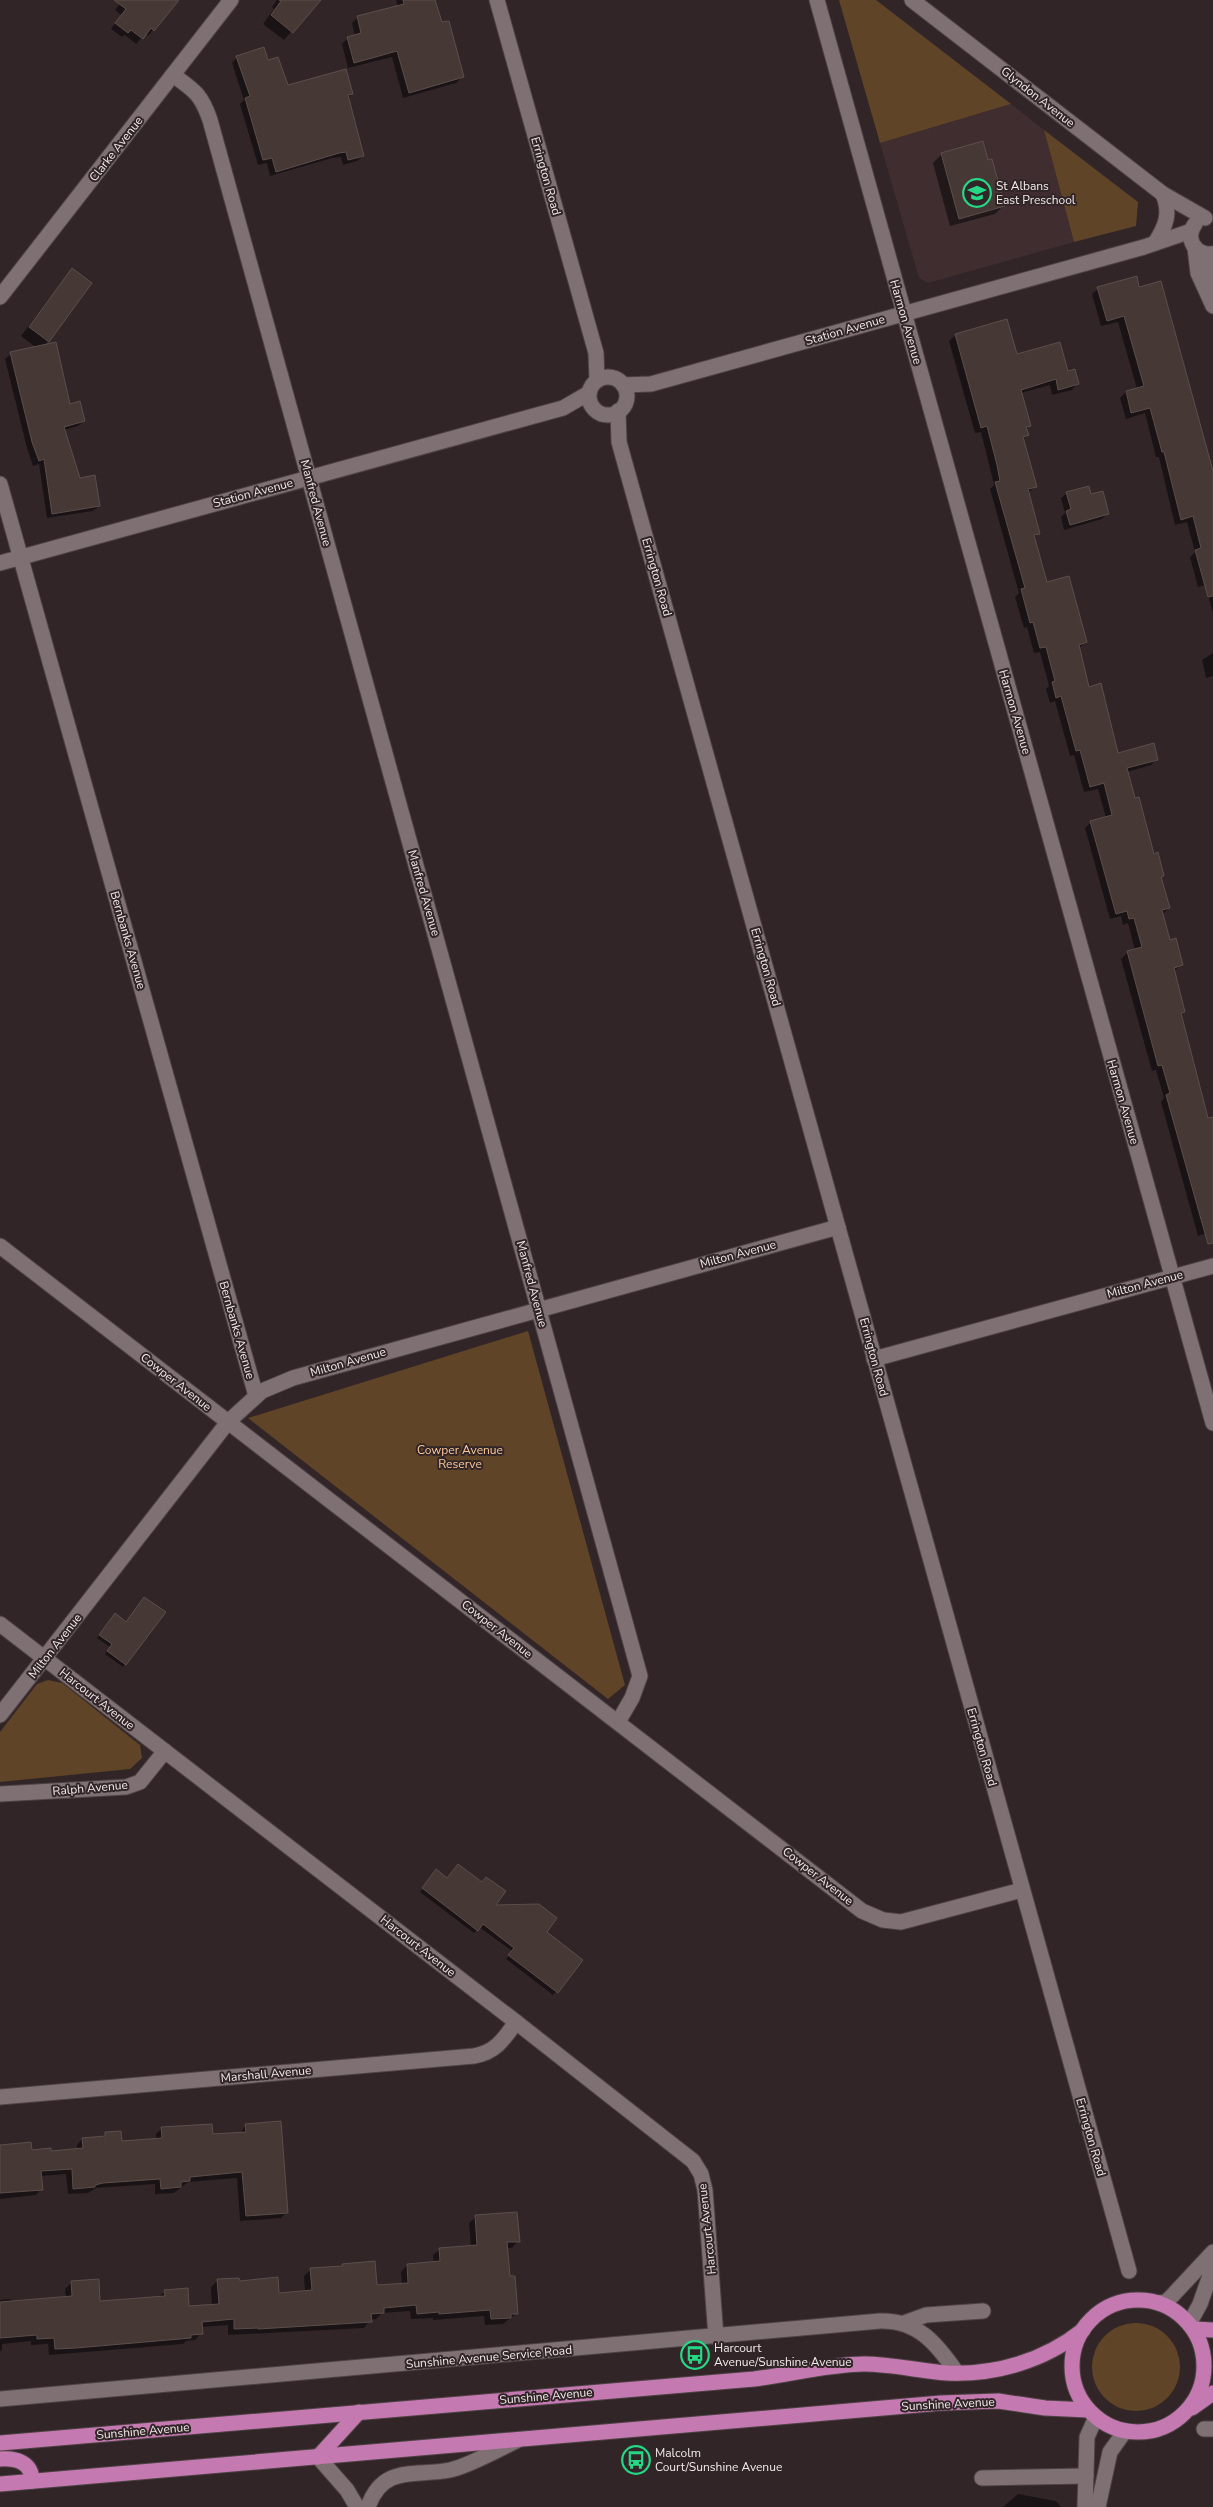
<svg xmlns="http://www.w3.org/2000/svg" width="1213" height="2507" font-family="'Nunito Sans',sans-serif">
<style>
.built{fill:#3f2d30}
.green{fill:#604427}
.shadow{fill:#0007}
.building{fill:#453835;stroke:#5c4e4b}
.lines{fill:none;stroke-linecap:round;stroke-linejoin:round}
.minor-casing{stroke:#4d4244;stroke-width:17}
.major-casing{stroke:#4d4244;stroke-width:17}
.minor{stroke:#7f7173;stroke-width:15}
.major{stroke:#c479b1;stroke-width:15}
.labels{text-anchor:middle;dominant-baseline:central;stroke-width:4;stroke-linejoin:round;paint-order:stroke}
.street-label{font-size:12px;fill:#f0e8e9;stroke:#312528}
.poi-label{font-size:12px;fill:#f0e8e9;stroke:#312528;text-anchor:start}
.park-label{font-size:12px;fill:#fcc998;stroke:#312528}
</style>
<rect width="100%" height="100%" fill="#312528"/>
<!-- built -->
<polygon class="built" points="1011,104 1044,130 1074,242 928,283 919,278 880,143"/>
<!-- green -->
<g class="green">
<polygon points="839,0 876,0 1011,104 880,143"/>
<polygon points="1044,130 1138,202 1136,226 1074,242"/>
<polygon points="528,1331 625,1685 608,1699 248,1418"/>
<polygon points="48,1680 62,1683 140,1745 142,1758 130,1769 0,1782 0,1732 37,1684"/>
<circle cx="1136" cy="2367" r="44"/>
</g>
<!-- shadow -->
<g class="shadow">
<polygon points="123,0 177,0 153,30 148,36 146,33 136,44 125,35 122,37 111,29 121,15 115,10"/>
<polygon points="277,0 320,0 284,40 263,24 274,9 272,7"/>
<polygon points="396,0 434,0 462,77 456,83 403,98 392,57 348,68 342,44 348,38 355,36 352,23 358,17 398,7"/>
<polygon points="237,57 267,62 287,86 352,94 348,98 363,156 357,161 343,165 341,157 332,158 270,176 267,163 258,165 240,104 244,100 232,63"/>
<polygon points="942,154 1004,205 995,214 950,226 933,163"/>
<polygon points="72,270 48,341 44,346 69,406 84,421 78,426 64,430 80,479 99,506 93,511 47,518 39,464 33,466 27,448 5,359 11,354 37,348 21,336"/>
<polygon points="1138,288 1213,471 1213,613 1205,585 1198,587 1190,557 1195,552 1187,522 1175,525 1159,457 1156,457 1145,413 1126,419 1120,398 1126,392 1137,389 1118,322 1101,326 1092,294 1098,289"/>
<polygon points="956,335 1068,372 1078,383 1072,390 1052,395 1050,385 1021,393 1029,426 1026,429 1027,435 1023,439 1035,486 1028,493 1038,533 1034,538 1046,584 1086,642 1079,648 1088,688 1117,754 1157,759 1151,765 1127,772 1153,855 1162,876 1160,878 1169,908 1163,914 1169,941 1182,965 1173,971 1184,1011 1181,1015 1207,1120 1213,1118 1213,1231 1198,1236 1161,1102 1164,1098 1156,1070 1152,1071 1121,959 1127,953 1135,950 1128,923 1123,925 1121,916 1110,919 1085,828 1091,822 1106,818 1098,789 1084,792 1074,755 1070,756 1055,701 1050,703 1046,689 1049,686 1040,652 1034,653 1027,627 1024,628 1015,597 1019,593 990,489 994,485 981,432 975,433 949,341"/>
<polygon points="1067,493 1090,496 1107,514 1102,519 1064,530 1061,517 1065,513 1061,498"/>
<polygon points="1213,653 1213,676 1206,678 1202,660"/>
<polygon points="112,1617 125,1664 123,1667 105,1654 110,1647 97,1638"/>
<polygon points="433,1874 447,1879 545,1933 581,1961 553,1995 506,1959 512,1951 479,1927 474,1933 420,1892"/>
<polygon points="246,2125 287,2212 281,2218 240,2221 237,2178 188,2182 174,2193 155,2194 155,2184 96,2188 88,2193 68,2194 66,2174 41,2176 41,2189 36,2195 0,2199 0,2146 50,2152 77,2150 77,2145 82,2139 102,2137 105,2134 121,2143 156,2140 156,2134 162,2128 212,2136 240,2134"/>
<polygon points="476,2217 518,2241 512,2248 506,2248 509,2278 517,2313 503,2324 485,2325 484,2316 433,2320 433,2318 411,2319 410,2311 382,2313 376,2319 370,2320 364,2328 228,2335 228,2325 201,2327 201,2333 195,2340 186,2341 183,2344 49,2355 48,2344 31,2345 31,2341 2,2344 2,2349 0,2352 0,2300 11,2299 11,2302 66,2298 65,2289 72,2282 99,2302 158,2298 165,2291 188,2307 212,2306 211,2287 217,2281 239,2282 278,2294 305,2292 304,2276 311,2269 374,2263 376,2287 402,2285 401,2272 407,2265 434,2263 433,2255 440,2249 471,2247 469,2223"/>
<polygon points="1018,2494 1056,2501 1061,2507 1003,2507"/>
</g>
<!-- building -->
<g class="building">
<polygon points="114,0 179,0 154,31 151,28 143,39 131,30 128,33 115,23 126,9"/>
<polygon points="279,0 321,0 293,33 271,15 281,1"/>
<polygon points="403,0 435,0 442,22 449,21 464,77 409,93 397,51 354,63 347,37 361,33 357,16 404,4"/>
<polygon points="264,47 268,60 278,57 288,85 346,69 353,94 348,95 364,156 348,160 346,152 339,153 276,172 272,158 263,160 245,98 250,96 236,56"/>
<polygon points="983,141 988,160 992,159 1005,206 959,219 941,153"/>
<polygon points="72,268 92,283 49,342 29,327"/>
<polygon points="1137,276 1139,287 1161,281 1213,471 1213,596 1208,597 1195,550 1201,548 1193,516 1181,520 1164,452 1162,452 1150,408 1131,413 1126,391 1144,386 1124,316 1107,321 1097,287"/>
<polygon points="1007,319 1017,354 1060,342 1068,371 1075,369 1079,384 1058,390 1056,379 1021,390 1031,426 1026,427 1029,435 1023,437 1037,487 1028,489 1040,534 1034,535 1047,582 1069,576 1087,642 1079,645 1089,687 1101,683 1118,753 1154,743 1158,760 1127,768 1135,798 1139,797 1154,854 1158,852 1164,876 1161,877 1170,908 1162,910 1170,940 1176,938 1183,965 1174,968 1185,1012 1181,1013 1208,1118 1213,1117 1213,1243 1208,1244 1166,1095 1170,1093 1162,1065 1158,1066 1127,951 1142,947 1134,918 1129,919 1127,911 1116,914 1090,821 1112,815 1104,783 1090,787 1080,750 1076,751 1061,696 1056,698 1052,682 1055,681 1046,647 1040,648 1033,622 1030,623 1021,589 1025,588 995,482 1000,481 997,465 987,426 981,428 955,334"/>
<polygon points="56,342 70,404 80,401 85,421 64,427 80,478 95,475 100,506 52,514 44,459 39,461 32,442 10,352"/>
<polygon points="1089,486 1091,494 1103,491 1109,514 1070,525 1066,511 1071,509 1066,492"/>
<polygon points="144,1597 166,1612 126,1665 107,1651 112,1644 99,1635 115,1613 126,1622"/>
<polygon points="458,1864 482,1882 486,1877 506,1891 496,1905 539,1904 557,1918 547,1932 583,1960 558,1993 508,1955 514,1948 483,1924 478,1931 422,1888 436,1869 447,1878"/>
<polygon points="281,2121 288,2213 246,2216 242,2172 190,2177 190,2181 181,2182 181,2187 161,2189 160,2179 103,2183 95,2185 95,2187 73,2189 72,2169 41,2171 43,2190 0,2193 0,2145 31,2142 32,2150 51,2148 51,2151 83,2148 82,2138 105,2136 105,2132 121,2131 122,2141 162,2138 161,2127 212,2124 213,2134 246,2132 245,2124"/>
<polygon points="517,2212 520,2242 507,2242 510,2276 515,2276 518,2314 511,2314 511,2318 491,2319 490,2310 439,2314 439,2312 417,2314 416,2305 384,2308 384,2313 371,2314 372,2322 258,2329 258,2328 234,2329 234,2319 202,2322 203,2334 191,2335 191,2338 76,2348 55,2349 54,2338 37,2339 37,2335 0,2338 0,2302 72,2296 71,2281 99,2279 100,2301 165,2296 164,2290 188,2288 189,2306 219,2304 217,2279 239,2278 240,2281 278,2277 279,2293 312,2290 310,2268 343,2266 342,2264 375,2261 377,2285 408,2283 407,2264 440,2261 439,2248 477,2245 475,2215"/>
</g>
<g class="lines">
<defs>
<g id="minor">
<polyline points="497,0 596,353 597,380"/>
<polyline points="817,0 1213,1423"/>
<polyline points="912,0 1163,194 1205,218"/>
<path d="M 173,75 C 195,91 201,94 210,120 L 640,1676 L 632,1698 L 618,1722"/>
<path d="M 1195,224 C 1184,239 1196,256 1213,254"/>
<path d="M 1155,243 C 1166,226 1171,213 1163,194"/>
<polyline points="1195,248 1198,273 1213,306"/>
<polyline points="1211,295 1211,254"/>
<polyline points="0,297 231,0"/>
<circle cx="608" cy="396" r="19"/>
<polyline points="623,385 651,384 1144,247 1191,231"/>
<polyline points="618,411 619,442 1129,2271"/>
<polyline points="0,484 256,1396"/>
<polyline points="0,563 563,408 589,393"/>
<polyline points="0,1246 862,1911 883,1920 901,1922 1022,1890"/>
<polyline points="874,1359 1213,1266"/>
<polyline points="0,1624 516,2022 693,2161 701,2174 705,2190 716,2337"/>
<polyline points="0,1715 228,1422 262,1391 293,1378 838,1227"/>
<polyline points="0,1794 126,1787 140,1782 165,1751"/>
<path d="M 0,2097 L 474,2056 C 496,2052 504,2039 516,2022"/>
<polyline points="1159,2303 1166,2302 1173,2295 1213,2252"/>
<polyline points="904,2323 926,2315 983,2311"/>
<polyline points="1189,2324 1200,2304 1213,2267"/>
<path d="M 0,2399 L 880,2321 C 918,2320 937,2344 957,2373"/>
<polyline points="1204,2429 1213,2429"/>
<polyline points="318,2457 347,2490 357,2507"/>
<polyline points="982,2478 1086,2476"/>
<path d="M 368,2507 C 383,2464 415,2477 450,2470 C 469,2466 499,2449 518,2440"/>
<polyline points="1085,2507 1087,2437 1096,2417"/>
<polyline points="1098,2507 1110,2452 1125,2431"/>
</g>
<g id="major">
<circle cx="1138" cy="2366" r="66"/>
<polyline points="1193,2329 1213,2330"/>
<polyline points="1192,2408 1213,2393"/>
<path d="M 0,2443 L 754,2379 C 788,2375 830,2364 864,2364 C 892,2364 919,2371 947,2373 C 996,2375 1044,2361 1083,2330"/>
<polyline points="318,2457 359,2412"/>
<path d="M 0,2459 C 16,2458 32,2462 32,2481"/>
<polyline points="0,2484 941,2403 998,2401 1045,2408 1088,2410"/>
</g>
</defs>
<!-- minor casing -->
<use href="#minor" class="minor-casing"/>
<!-- major casing -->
<use href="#major" class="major-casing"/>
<!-- minor -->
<use href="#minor" class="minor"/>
<!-- major -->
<use href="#major" class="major"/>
</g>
<!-- icons -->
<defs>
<symbol id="school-ring" viewBox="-11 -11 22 22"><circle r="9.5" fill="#312528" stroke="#26d886" stroke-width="1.5"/><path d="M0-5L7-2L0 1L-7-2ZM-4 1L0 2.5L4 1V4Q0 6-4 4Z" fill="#26d886"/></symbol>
<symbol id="bus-ring" viewBox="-11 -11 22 22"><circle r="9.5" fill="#312528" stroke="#26d886" stroke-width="1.5"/><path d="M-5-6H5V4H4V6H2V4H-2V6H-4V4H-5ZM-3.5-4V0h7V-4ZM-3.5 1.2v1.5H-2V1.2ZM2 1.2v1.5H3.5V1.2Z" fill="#26d886"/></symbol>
</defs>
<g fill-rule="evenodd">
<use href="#school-ring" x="961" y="177" width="32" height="32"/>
<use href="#bus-ring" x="679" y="2339" width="32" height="32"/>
<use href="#bus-ring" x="620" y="2444" width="32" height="32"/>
</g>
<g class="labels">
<!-- street labels -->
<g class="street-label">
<text transform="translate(1038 97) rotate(38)">Glyndon Avenue</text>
<text transform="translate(116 149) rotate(-52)">Clarke Avenue</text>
<text transform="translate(546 176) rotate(74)">Errington Road</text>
<text transform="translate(906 322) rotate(74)">Harmon Avenue</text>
<text transform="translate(845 330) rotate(-16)">Station Avenue</text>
<text transform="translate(253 493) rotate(-15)">Station Avenue</text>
<text transform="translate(316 503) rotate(75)">Manfred Avenue</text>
<text transform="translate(657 577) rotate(74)">Errington Road</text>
<text transform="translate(1015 712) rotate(74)">Harmon Avenue</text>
<text transform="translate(424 893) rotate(74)">Manfred Avenue</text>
<text transform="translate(128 940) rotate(74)">Bernbanks Avenue</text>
<text transform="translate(766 967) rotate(74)">Errington Road</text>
<text transform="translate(1123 1102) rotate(74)">Harmon Avenue</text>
<text transform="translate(738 1254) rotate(-15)">Milton Avenue</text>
<text transform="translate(532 1284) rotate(75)">Manfred Avenue</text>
<text transform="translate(1145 1284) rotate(-15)">Milton Avenue</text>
<text transform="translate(237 1330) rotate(74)">Bernbanks Avenue</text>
<text transform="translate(874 1357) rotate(75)">Errington Road</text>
<text transform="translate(348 1362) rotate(-16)">Milton Avenue</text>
<text transform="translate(176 1382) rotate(38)">Cowper Avenue</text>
<text transform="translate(497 1629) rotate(38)">Cowper Avenue</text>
<text transform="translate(55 1646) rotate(-52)">Milton Avenue</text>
<text transform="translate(97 1699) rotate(38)">Harcourt Avenue</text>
<text transform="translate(982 1747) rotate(74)">Errington Road</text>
<text transform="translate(90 1788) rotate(-5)">Ralph Avenue</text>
<text transform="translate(818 1876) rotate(38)">Cowper Avenue</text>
<text transform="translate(418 1946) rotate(38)">Harcourt Avenue</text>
<text transform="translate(266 2074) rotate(-5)">Marshall Avenue</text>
<text transform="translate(1091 2137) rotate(74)">Errington Road</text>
<text transform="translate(707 2229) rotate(-96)">Harcourt Avenue</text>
<text transform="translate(489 2357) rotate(-5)">Sunshine Avenue Service Road</text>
<text transform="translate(546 2396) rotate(-5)">Sunshine Avenue</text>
<text transform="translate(948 2404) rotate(-3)">Sunshine Avenue</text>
<text transform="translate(143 2431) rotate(-5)">Sunshine Avenue</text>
</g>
<!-- poi labels -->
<g class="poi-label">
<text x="996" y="186">St Albans<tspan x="996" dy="14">East Preschool</tspan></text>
<text x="714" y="2348">Harcourt<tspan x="714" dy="14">Avenue/Sunshine Avenue</tspan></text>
<text x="655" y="2453">Malcolm<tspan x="655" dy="14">Court/Sunshine Avenue</tspan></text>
</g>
<!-- park labels -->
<g class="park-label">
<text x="460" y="1450">Cowper Avenue<tspan x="460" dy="14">Reserve</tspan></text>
</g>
</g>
</svg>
